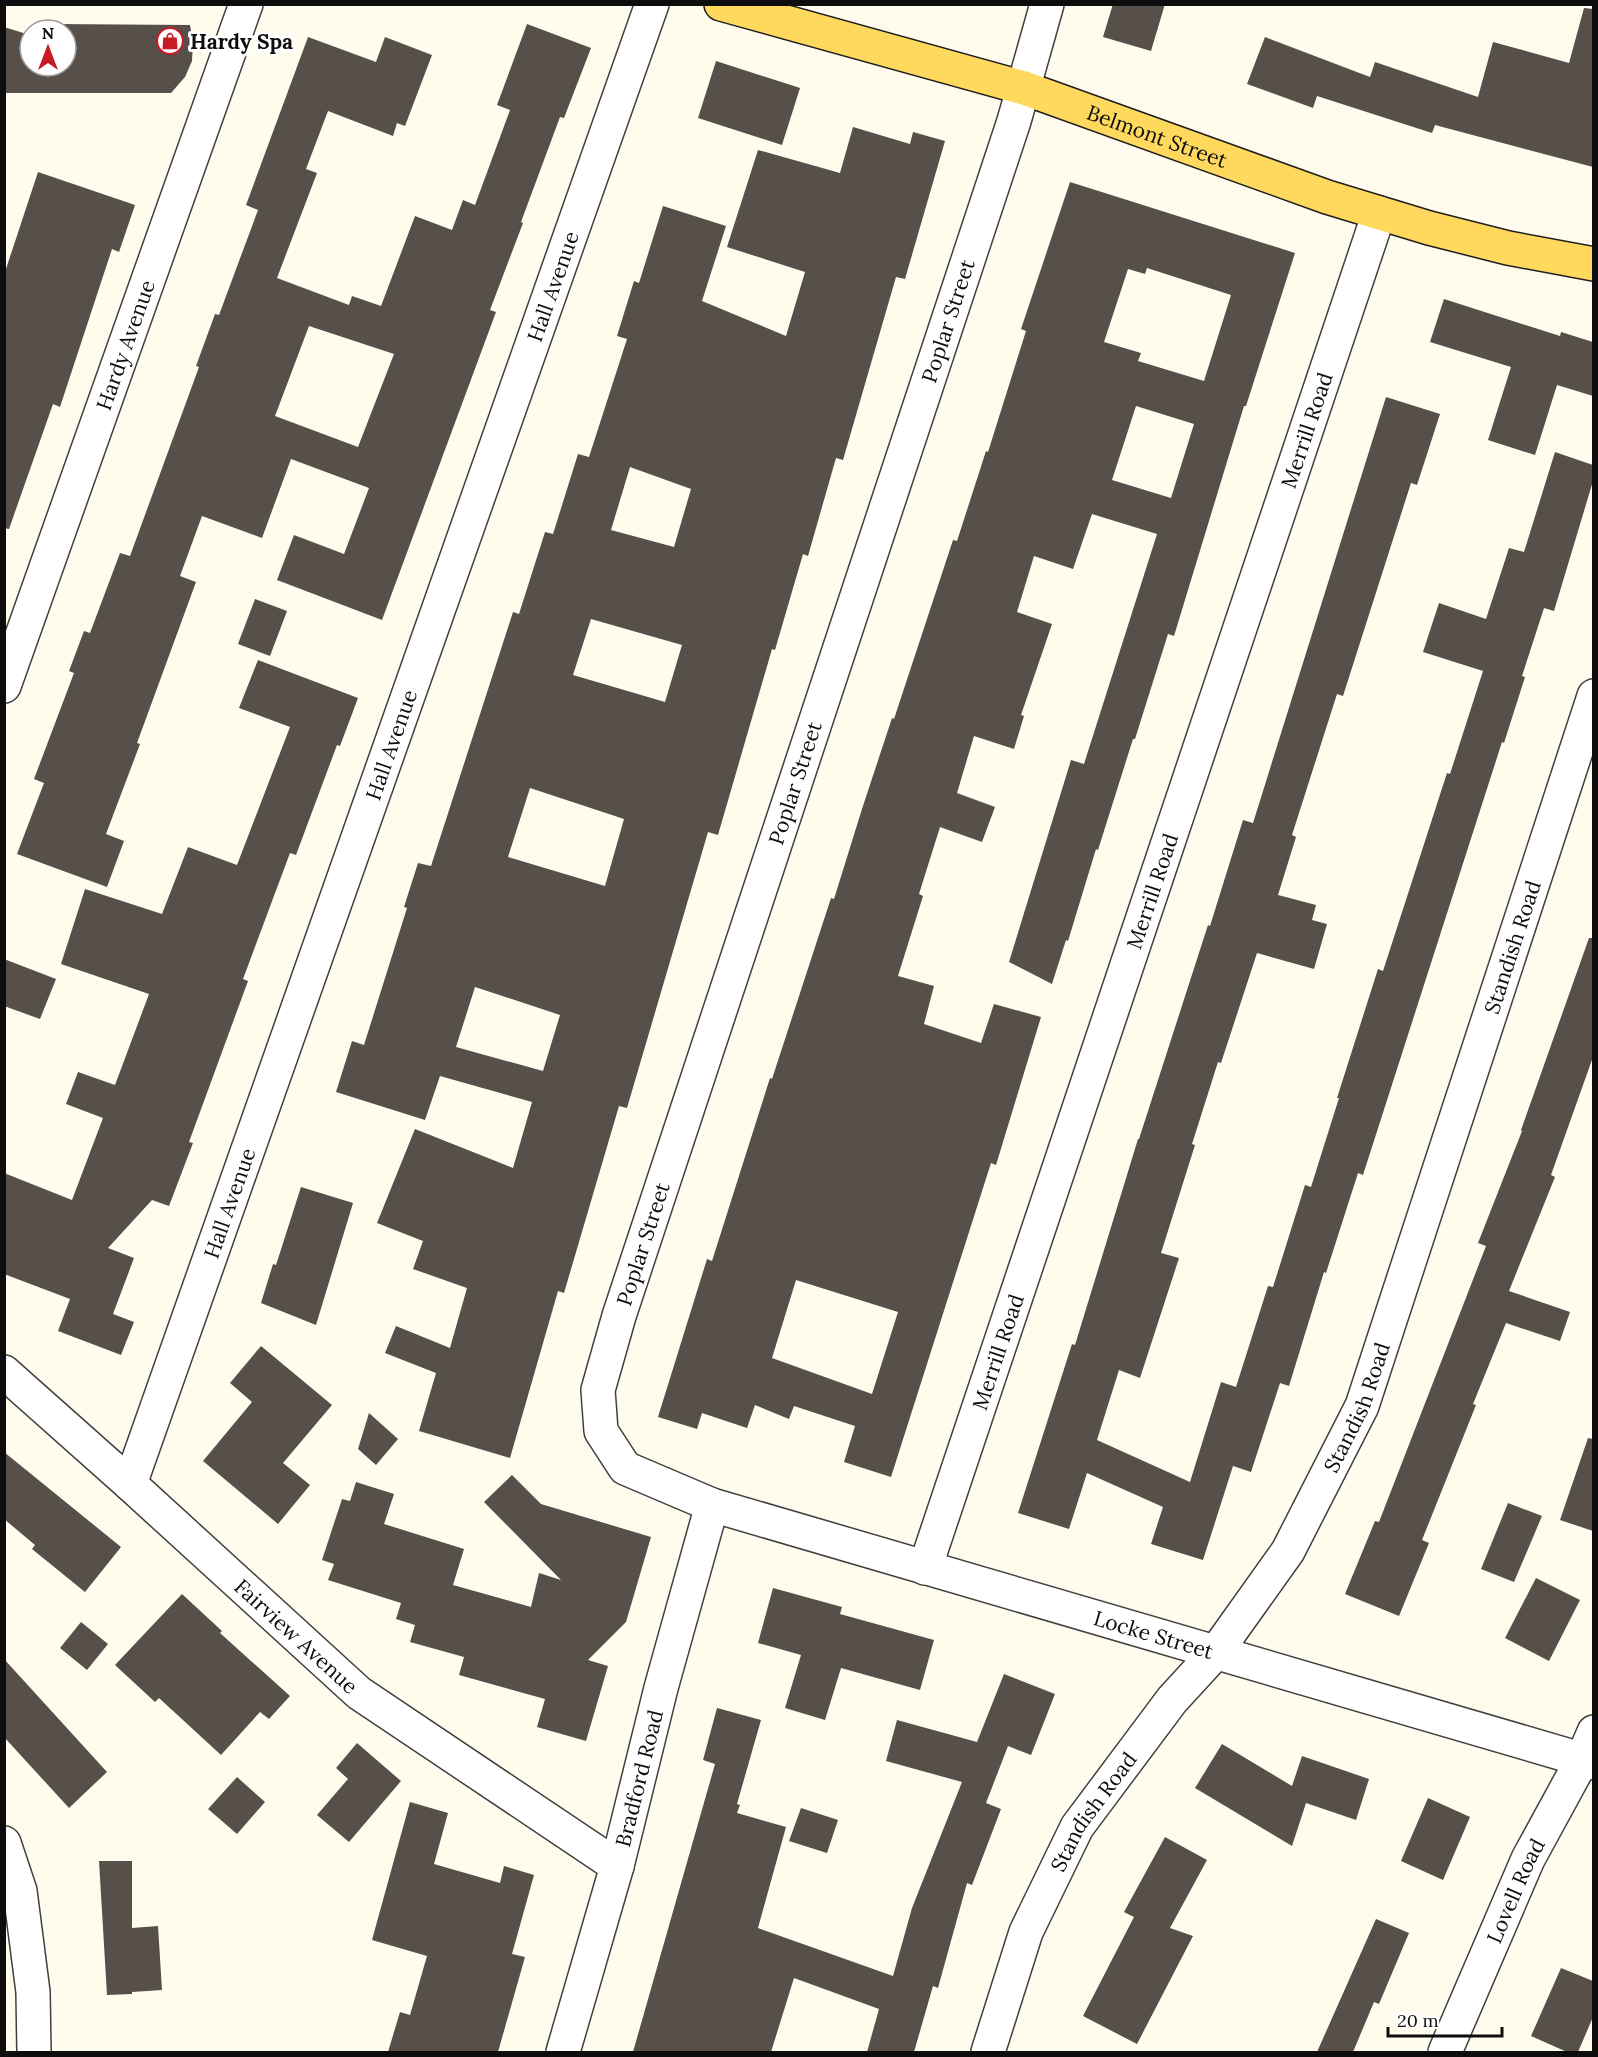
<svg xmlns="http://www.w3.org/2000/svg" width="1598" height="2057" font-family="Lora,serif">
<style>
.building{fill:#574f49;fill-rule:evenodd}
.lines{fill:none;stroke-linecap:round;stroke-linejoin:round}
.minor-casing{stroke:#404040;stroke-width:36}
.major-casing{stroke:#1e1e1e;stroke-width:36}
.minor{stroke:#fff;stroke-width:33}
.major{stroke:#ffd95e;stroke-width:33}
.labels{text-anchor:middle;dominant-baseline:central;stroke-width:6;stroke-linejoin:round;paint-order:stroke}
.poi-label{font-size:21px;font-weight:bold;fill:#0d0d0d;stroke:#fff;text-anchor:start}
.street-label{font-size:21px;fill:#0d0d0d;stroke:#fff}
</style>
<rect width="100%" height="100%" fill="#fffcee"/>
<!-- building -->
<g class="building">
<polygon points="1113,4 1165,4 1151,51 1103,37"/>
<polygon points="1584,8 1593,9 1593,167 1435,125 1432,133 1317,96 1313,108 1247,84 1265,37 1370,77 1375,62 1478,97 1493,42 1569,63"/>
<polygon points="53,24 190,25 193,43 192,61 185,77 171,93 4,93 4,27 30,35 30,66 66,66 66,30 51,30"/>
<path d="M 527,24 L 591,48 L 564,118 L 560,117 L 521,222 L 523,223 L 490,310 L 496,312 L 382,620 L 277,580 L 294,535 L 344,554 L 369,488 L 291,459 L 262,538 L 202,516 L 180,576 L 196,582 L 137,743 L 140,744 L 106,834 L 124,841 L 107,887 L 17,854 L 44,783 L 34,779 L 74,673 L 69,671 L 84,631 L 90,633 L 120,553 L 130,556 L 199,367 L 196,366 L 215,314 L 219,315 L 258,210 L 246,205 L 308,37 L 376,62 L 385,37 L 432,55 L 405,126 L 397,123 L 393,136 L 328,111 L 306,169 L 317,173 L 277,278 L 349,305 L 352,296 L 381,306 L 415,216 L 452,230 L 463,200 L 475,205 L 510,110 L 497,105 ZM 309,326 L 394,354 L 358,447 L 275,416 Z"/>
<polygon points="716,61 800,88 782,145 698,118"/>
<path d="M 853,127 L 910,144 L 913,132 L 945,141 L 905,279 L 896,277 L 843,460 L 836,458 L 808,556 L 803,554 L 775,650 L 772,649 L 718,835 L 708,832 L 627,1108 L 619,1106 L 564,1293 L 558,1291 L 510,1458 L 419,1431 L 436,1373 L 385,1353 L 396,1326 L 450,1348 L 467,1288 L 413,1269 L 423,1241 L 377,1223 L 415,1129 L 513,1168 L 532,1102 L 440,1076 L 425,1120 L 336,1092 L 352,1041 L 364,1045 L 407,908 L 404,907 L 418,863 L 431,866 L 513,612 L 519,614 L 545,532 L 553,534 L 578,454 L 589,457 L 627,339 L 617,336 L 634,281 L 639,283 L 663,206 L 726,226 L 702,301 L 786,336 L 805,272 L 727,247 L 758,150 L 840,173 ZM 630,467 L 691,489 L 674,547 L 611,530 ZM 591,619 L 682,645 L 665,702 L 573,675 ZM 530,788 L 624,819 L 605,886 L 508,857 ZM 475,987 L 560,1015 L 543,1071 L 456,1047 Z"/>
<polygon points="38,172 135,205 119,252 112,249 60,407 53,404 9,529 4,528 4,275"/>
<path d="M 1070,182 L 1295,253 L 1246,406 L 1244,406 L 1174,636 L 1168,634 L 1135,739 L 1133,739 L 1098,850 L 1096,849 L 1068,941 L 1066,940 L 1052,984 L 1009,962 L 1071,760 L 1084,764 L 1157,534 L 1092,514 L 1073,569 L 1034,556 L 1017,612 L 1052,624 L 1021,715 L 1024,716 L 1014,749 L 974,736 L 957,793 L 995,807 L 982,842 L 940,827 L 919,894 L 923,896 L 898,976 L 934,986 L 924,1024 L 981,1043 L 994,1004 L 1041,1017 L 996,1165 L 991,1163 L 891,1477 L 844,1462 L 855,1426 L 794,1406 L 789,1419 L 755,1405 L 747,1428 L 702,1413 L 697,1429 L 658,1417 L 707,1259 L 712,1261 L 770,1078 L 772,1079 L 831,898 L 834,899 L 862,809 L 892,718 L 894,719 L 953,540 L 957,541 L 986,451 L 988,452 L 1026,331 L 1021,329 ZM 1147,268 L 1231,295 L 1204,381 L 1138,361 L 1141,353 L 1104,342 L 1128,269 L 1145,274 ZM 1136,406 L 1194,424 L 1171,498 L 1112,480 ZM 796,1280 L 898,1312 L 872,1394 L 772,1358 Z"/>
<polygon points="1444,299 1560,336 1561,332 1593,342 1593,396 1557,385 1535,455 1488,440 1511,367 1430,342"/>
<polygon points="1386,397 1440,414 1417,485 1411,483 1343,696 1337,694 1292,835 1296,837 1278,895 1316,905 1312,920 1327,924 1314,969 1257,953 1221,1063 1218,1062 1192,1144 1195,1145 1161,1253 1179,1258 1140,1378 1119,1370 1097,1440 1190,1482 1221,1382 1236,1387 1268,1286 1273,1287 1305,1185 1311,1187 1339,1098 1337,1098 1378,969 1383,971 1447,773 1450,774 1483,671 1423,652 1439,603 1486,619 1509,548 1524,552 1555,452 1593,465 1593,481 1554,611 1544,608 1522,676 1525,677 1504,743 1502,742 1363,1175 1358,1173 1326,1273 1324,1272 1289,1386 1280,1383 1251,1472 1233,1466 1203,1560 1151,1544 1163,1507 1087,1473 1069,1529 1018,1513 1072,1344 1075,1345 1138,1139 1139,1139 1208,925 1210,926 1243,820 1253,823"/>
<polygon points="255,599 287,611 270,656 238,644"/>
<polygon points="258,660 358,698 340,746 337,745 296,855 290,853 243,979 248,981 189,1142 193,1143 169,1206 152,1200 108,1248 134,1258 113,1314 134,1322 121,1355 58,1331 70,1299 4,1274 4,1173 72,1200 103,1118 66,1104 78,1072 115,1085 149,994 61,964 85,889 162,914 188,847 237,865 290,727 239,708"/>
<polygon points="1589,938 1593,938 1593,1057 1551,1175 1555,1177 1509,1291 1570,1312 1560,1341 1506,1323 1473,1404 1476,1405 1422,1540 1429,1543 1399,1616 1345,1594 1375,1521 1379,1522 1486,1246 1478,1243 1522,1131 1521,1130"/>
<polygon points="4,959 56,979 40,1019 4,1006"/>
<polygon points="301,1187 353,1203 316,1325 261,1303 273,1264 276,1265"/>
<polygon points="261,1346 332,1405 283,1463 310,1485 278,1524 203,1461 252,1402 230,1383"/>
<polygon points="369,1413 398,1439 376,1465 358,1449"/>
<polygon points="1588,1438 1593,1439 1593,1531 1560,1520"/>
<polygon points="4,1452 121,1547 85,1592 32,1549 35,1545 4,1519"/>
<polygon points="512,1475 541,1504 651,1537 626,1622 588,1660 608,1666 586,1741 537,1727 545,1699 459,1675 464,1657 410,1642 415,1625 396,1619 401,1603 328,1580 334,1564 322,1560 342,1499 350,1501 356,1482 394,1494 384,1524 464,1549 453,1585 531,1607 539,1573 561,1580 484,1502"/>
<polygon points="1508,1503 1542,1516 1514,1582 1481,1569"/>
<polygon points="1536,1578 1580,1600 1549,1661 1505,1638"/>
<polygon points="773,1588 842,1607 840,1614 934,1640 920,1690 841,1668 825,1720 785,1708 801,1655 758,1643"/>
<polygon points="182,1594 222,1631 220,1633 290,1696 269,1719 260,1712 221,1755 159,1698 155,1702 115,1665"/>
<polygon points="81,1622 108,1644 87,1670 60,1648"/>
<polygon points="4,1659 107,1772 69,1808 4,1737"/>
<polygon points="1004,1674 1055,1694 1031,1755 1008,1746 986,1803 1001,1809 972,1885 967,1883 938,1988 933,1986 914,2052 867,2052 879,2009 794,1978 771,2052 633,2052 715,1764 703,1760 717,1708 761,1720 737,1804 740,1805 737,1813 786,1827 758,1928 893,1976 912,1908 962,1782 886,1761 897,1720 977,1742"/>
<polygon points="357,1743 401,1781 349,1842 317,1815 348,1779 336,1768"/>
<polygon points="1222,1744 1292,1786 1302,1756 1369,1779 1356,1820 1306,1803 1292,1846 1195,1788"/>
<polygon points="237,1777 265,1802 237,1834 208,1809"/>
<polygon points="1428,1798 1470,1817 1443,1880 1401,1861"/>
<polygon points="410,1802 448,1813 434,1864 500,1883 504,1866 534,1875 512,1954 525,1957 498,2052 388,2052 400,2012 410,2015 427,1956 372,1940"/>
<polygon points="801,1808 838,1820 827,1853 789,1841"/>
<polygon points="1165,1837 1207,1860 1170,1928 1193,1936 1137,2044 1083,2016 1134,1917 1124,1912"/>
<polygon points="99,1861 132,1861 132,1928 158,1926 162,1990 132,1992 132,1994 107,1995"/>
<polygon points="1376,1919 1409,1933 1379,2004 1374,2002 1353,2052 1317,2052"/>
<polygon points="1561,1968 1593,1981 1593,2017 1578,2052 1567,2052 1531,2036"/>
</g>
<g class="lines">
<defs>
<g id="minor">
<path id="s1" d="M 1047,4 L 1014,121 L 619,1316 L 598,1390 L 601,1431 L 625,1468 L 712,1505 L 1594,1763"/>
<path id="s2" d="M 4,686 L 246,4"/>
<path id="s3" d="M 4,1372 L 130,1484 L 359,1693 L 617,1866"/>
<path id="s4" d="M 130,1484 L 652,4"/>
<path id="s5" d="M 925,1568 L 1379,213"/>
<polyline points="4,1843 20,1891 33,1992 34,2052"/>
<path id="s6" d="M 563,2052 L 617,1866 L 661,1688 L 712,1505"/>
<path id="s7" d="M 988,2052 L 1026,1932 L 1077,1827 L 1172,1700 L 1216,1652 L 1288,1551 L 1362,1406 L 1594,696"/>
<path id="s8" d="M 1445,2052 L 1528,1859 L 1582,1760 L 1594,1732"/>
</g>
<g id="major">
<path id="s9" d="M 721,4 L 1024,88 L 1327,197 L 1429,228 L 1508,248 L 1594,264"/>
</g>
</defs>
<!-- minor casing -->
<use href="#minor" class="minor-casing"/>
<!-- major casing -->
<use href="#major" class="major-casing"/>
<!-- minor -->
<use href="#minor" class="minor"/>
<!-- major -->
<use href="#major" class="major"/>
</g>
<!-- icons -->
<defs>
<symbol id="shop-ring" viewBox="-11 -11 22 22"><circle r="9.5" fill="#fff" stroke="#c71c23" stroke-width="1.5"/><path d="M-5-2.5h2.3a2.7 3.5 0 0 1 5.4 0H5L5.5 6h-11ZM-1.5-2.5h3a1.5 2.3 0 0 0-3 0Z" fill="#c71c23"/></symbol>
</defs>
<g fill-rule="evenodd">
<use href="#shop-ring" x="155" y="26" width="30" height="30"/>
</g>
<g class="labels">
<!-- poi labels -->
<g class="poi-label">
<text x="190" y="41">Hardy Spa</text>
</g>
<!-- street labels -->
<g class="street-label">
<text stroke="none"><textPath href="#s9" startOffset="456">Belmont Street</textPath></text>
<text stroke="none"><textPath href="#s4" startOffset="1270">Hall Avenue</textPath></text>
<text transform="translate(948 321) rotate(-72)">Poplar Street</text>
<text stroke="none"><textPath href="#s2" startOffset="362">Hardy Avenue</textPath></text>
<text stroke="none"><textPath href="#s5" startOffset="1200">Merrill Road</textPath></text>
<text stroke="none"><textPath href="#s4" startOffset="784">Hall Avenue</textPath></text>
<text transform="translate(795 783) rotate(-72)">Poplar Street</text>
<text stroke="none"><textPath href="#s5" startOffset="714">Merrill Road</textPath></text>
<text stroke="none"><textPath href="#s7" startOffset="1236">Standish Road</textPath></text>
<text stroke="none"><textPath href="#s4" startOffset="298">Hall Avenue</textPath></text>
<text transform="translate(643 1244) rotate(-72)">Poplar Street</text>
<text stroke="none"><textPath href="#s5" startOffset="228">Merrill Road</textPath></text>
<text stroke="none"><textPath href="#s7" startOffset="750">Standish Road</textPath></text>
<text stroke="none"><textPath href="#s1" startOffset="2097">Locke Street</textPath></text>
<text stroke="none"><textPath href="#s3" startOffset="394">Fairview Avenue</textPath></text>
<text stroke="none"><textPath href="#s6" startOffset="284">Bradford Road</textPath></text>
<text stroke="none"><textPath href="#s7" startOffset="264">Standish Road</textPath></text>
<text stroke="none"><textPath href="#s8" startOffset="176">Lovell Road</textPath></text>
</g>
</g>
<!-- border -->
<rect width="1598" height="2057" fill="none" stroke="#0d0d0d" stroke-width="12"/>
<!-- north arrow -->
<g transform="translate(48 48)"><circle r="28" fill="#ffffff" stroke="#9e9e9e" stroke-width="1.5"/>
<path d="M0-4.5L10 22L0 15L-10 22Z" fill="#c71c23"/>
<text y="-9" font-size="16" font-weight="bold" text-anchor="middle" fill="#0d0d0d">N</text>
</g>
<!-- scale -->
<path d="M1388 2027v9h114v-9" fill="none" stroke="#0d0d0d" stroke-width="3"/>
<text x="1397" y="2027" font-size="18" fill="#0d0d0d" stroke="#ffffff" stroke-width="4.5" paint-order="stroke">20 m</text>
</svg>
